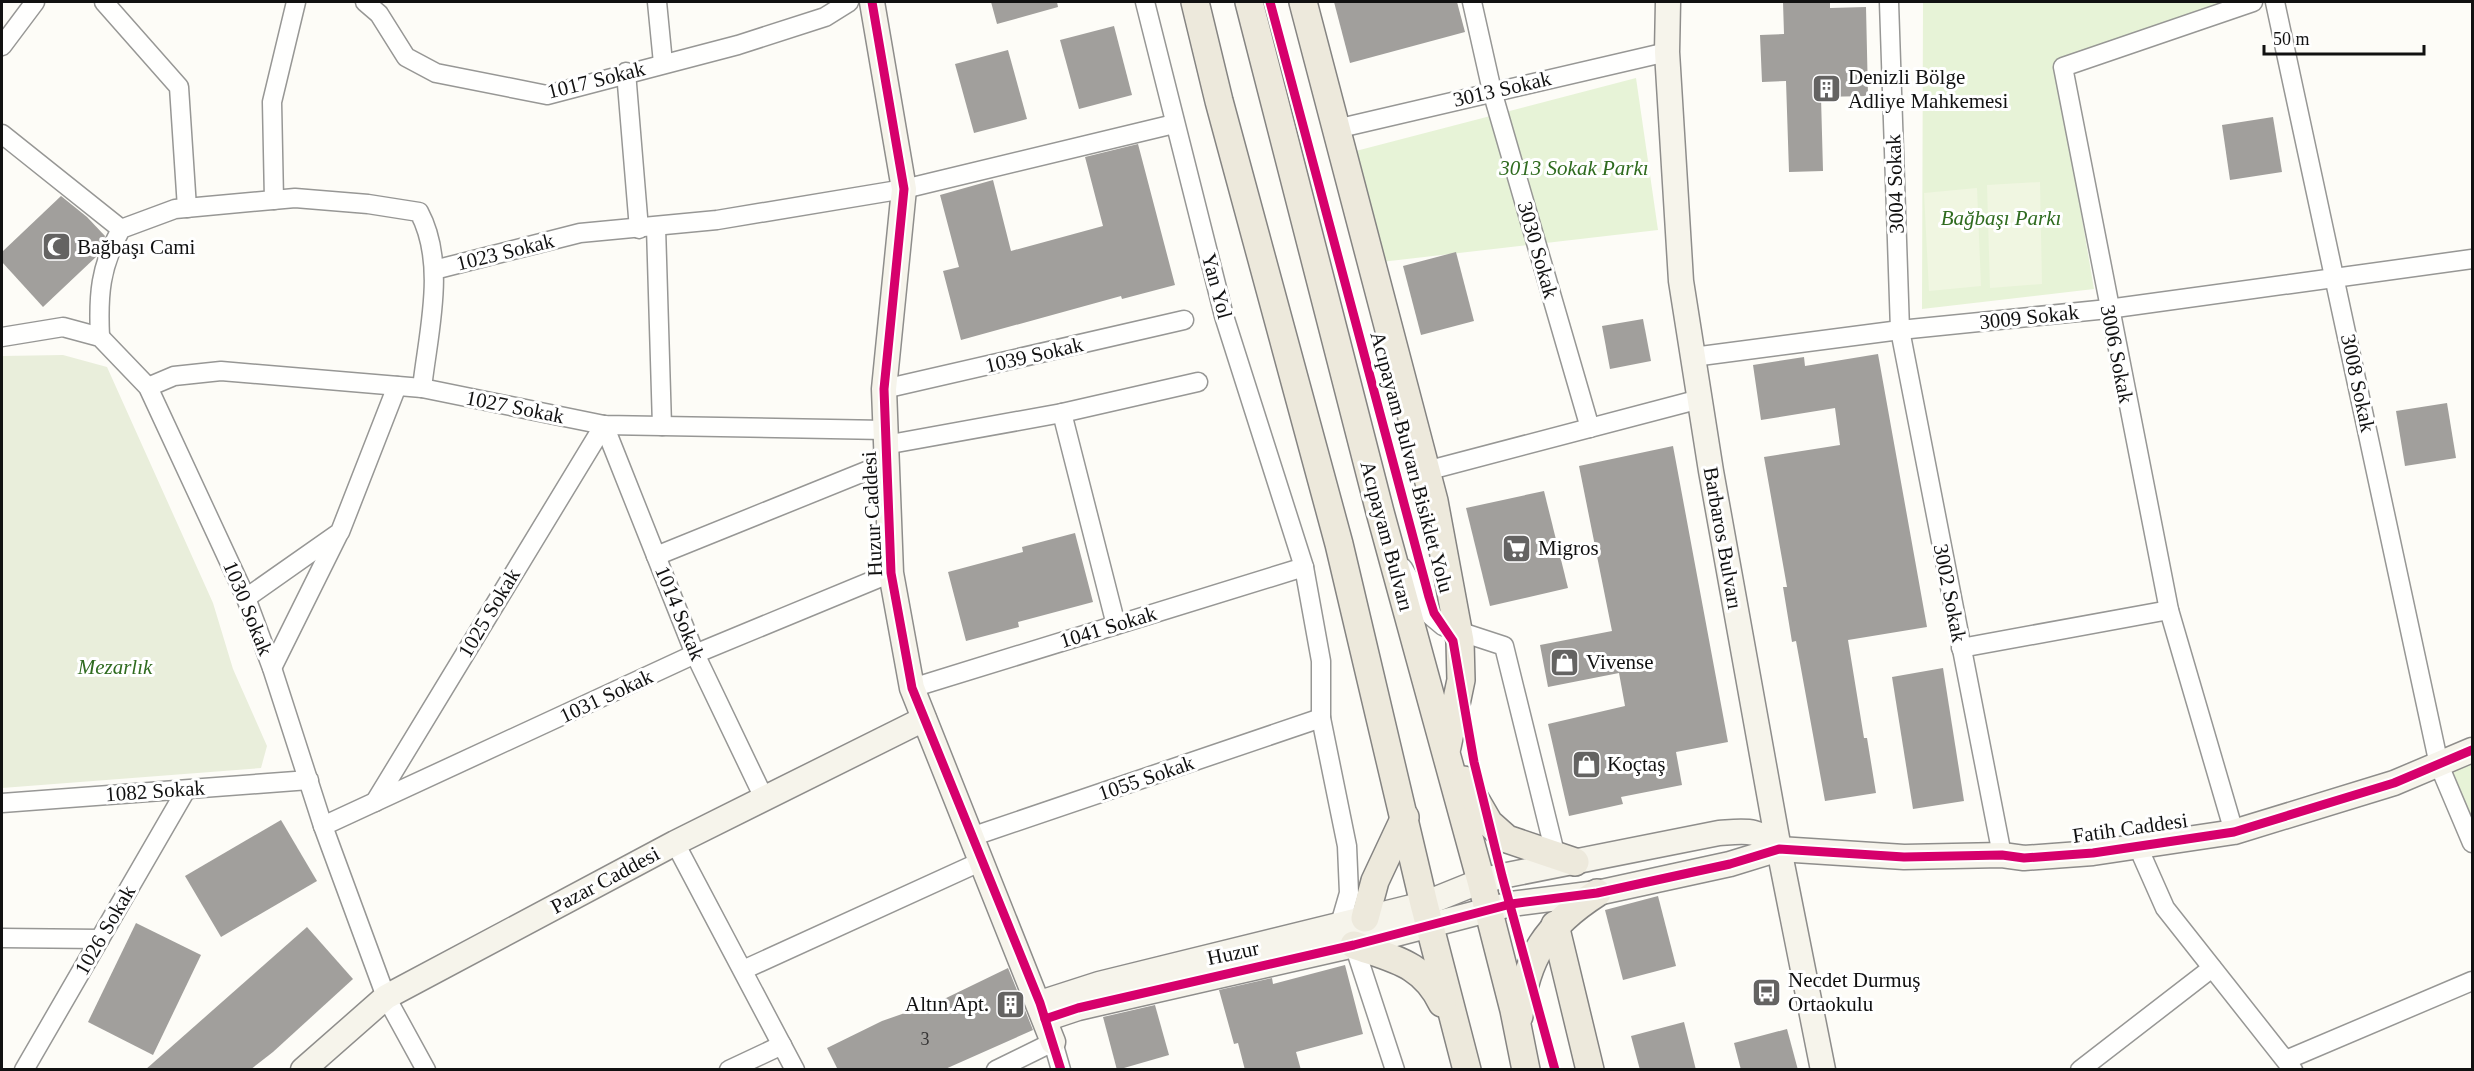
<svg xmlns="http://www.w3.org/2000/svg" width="2474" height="1071" font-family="'Times New Roman',serif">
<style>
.green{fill:#e7f3d7}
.cemetery{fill:#e9eedb}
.pitch{fill:#f0f6e1}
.building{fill:#a19f9c}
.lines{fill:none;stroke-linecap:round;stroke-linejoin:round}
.street-casing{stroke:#979795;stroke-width:21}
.secondary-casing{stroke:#8e8d8b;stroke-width:27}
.primary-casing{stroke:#858482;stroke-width:30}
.street{stroke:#fffffe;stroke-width:18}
.secondary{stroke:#f6f4eb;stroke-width:24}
.primary{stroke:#ede9dc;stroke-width:27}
.cycleway-casing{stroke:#fff;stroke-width:13}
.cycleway{stroke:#d6006c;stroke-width:9}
.labels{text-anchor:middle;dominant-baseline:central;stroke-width:6;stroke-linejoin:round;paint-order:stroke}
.number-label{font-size:18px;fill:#353434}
.poi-label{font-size:21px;fill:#111;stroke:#fff;text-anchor:start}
.street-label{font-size:21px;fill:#111;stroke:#fff}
.park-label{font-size:21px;font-style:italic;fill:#2f6b1f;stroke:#fff}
</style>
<rect width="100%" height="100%" fill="#fdfcf7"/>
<!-- green -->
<g class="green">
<polygon points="1923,2 2225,2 2056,65 2094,289 1922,309"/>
<polygon points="1636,78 1658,230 1381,262 1352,152"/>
<polygon points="2472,750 2472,846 2439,765"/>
</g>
<!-- cemetery -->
<polygon class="cemetery" points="63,355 107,367 213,603 233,669 267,746 261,768 2,788 2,356"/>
<!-- pitch -->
<g class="pitch">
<polygon points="2040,182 2042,284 1990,288 1987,185"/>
<polygon points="1977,188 1981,286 1929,291 1924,193"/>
</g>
<!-- building -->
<g class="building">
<polygon points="991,2 1057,2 1058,7 997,24"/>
<polygon points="1334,2 1457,2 1465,32 1350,63"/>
<polygon points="1783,2 1830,2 1830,8 1866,7 1868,96 1821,97 1823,171 1789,172 1786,81 1762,82 1760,35 1784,34"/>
<polygon points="1114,26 1132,95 1079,109 1060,40"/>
<polygon points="1008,50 1027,119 974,133 955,64"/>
<polygon points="2273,117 2282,172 2230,180 2222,125"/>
<polygon points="1138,144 1175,285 1122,299 1121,296 961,340 943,271 959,267 940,195 993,180 1011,251 1103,226 1085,157"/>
<polygon points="61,196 87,217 105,236 97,256 43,307 2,262 2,252"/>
<polygon points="1456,252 1474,321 1421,335 1403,266"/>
<polygon points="1643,319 1651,361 1610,369 1602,326"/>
<polygon points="1878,354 1927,627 1848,640 1864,738 1867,738 1876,793 1825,801 1796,641 1792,642 1783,587 1787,587 1764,457 1840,445 1835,408 1761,420 1753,365 1804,357 1805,366"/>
<polygon points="2447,403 2456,458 2405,466 2396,411"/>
<polygon points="1673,446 1728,742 1676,752 1682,785 1621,797 1623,804 1569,816 1548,724 1625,706 1619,673 1548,687 1540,645 1612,631 1579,466"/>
<polygon points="1544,491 1568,588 1490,606 1466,508"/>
<polygon points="1075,533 1093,602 1018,622 1019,627 966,641 948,572 1023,552 1022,547"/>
<polygon points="1943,668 1964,801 1913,809 1892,677"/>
<polygon points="281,820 317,881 221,937 185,876"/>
<polygon points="1658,896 1676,966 1623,980 1605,910"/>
<polygon points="136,923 201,955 153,1055 88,1022"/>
<polygon points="307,927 353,979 273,1052 250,1070 145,1070"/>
<polygon points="1345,965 1363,1034 1296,1052 1301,1070 1245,1070 1238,1043 1234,1044 1219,990 1272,978 1273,984"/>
<polygon points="1008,968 1033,1030 943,1070 838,1070 827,1048 882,1021 942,1000"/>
<polygon points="1155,1005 1169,1055 1117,1070 1103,1017"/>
<polygon points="1684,1022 1696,1070 1640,1070 1631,1036"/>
<polygon points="1787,1029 1798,1070 1741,1070 1734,1043"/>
</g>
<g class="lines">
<defs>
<g id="street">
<polyline points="104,2 179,87 187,208"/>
<polyline points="365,2 379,14 406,57 436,73 547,95 738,45 825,17 849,2"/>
<polyline points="657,2 663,63"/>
<polyline points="1145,2 1224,316 1304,567 1321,661 1321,718 1347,846 1349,893 1340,924"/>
<polyline points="1472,2 1492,91 1590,428"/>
<polyline points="1889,2 1900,330 2002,855"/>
<polyline points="2275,2 2439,765 2472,843"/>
<polyline points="2,46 35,2"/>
<polyline points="626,72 639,229"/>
<polyline points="1336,129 1667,52"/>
<polyline points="2,134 121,229"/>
<polyline points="274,200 272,102 296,2"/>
<polyline points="656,227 662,426"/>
<polyline points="434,270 580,233 717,220 904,189 1174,124"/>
<polyline points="2,337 63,327 100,337 148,387 246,598 272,668 323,826 386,997 426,1070"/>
<path d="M 100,337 C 98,295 100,267 121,229 L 175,209 L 295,198 L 368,204 L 419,212 C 447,264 428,333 422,388"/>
<polyline points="1693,357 1900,330 2108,309 2472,259"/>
<polyline points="148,387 174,376 221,371 422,388 604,425 885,430"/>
<polyline points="884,389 1184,320"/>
<polyline points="1062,413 1116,625"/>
<polyline points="604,425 695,654 764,798"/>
<polyline points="885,445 1062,413 1198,382"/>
<polyline points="1426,471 1700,399"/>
<polyline points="656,556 886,463"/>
<polyline points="1403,568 1431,616 1443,626 1504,646 1556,857"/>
<polyline points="246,598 340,532 397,386"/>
<polyline points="1961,648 2169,610"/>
<polyline points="272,668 338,535"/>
<polyline points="912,688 1304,567"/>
<polyline points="375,802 604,425"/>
<polyline points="2,803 309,780"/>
<polyline points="323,826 695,654 891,573"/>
<polyline points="2234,832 2169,610 2063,67 2253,2"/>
<polyline points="971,837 1321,718"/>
<polyline points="675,843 795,1070"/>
<polyline points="2138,847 2165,908 2293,1070"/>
<polyline points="2,938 100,939"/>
<polyline points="1354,945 1395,1070"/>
<polyline points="743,970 982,861"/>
<polyline points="2286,1060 2472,981"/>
<polyline points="24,1070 186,790"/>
<polyline points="729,1070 782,1045"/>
<polyline points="996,1070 1053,1042 1061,1070"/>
<polyline points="2080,1070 2212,968"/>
</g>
<g id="secondary">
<polyline points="872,2 904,189 884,389 891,573 912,688 1053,1042"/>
<polyline points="1668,2 1667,52 1681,281 1711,471 1779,849 1823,1070"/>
<path d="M 1040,1003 L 1099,984 L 1424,904 L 1481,881 L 1502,876 L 1719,833 C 1747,831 1757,828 1779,849"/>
<polyline points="1045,1019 1078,1008 1354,945 1511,904 1597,893 1730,864 1779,849 1904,857 2002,855 2024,858 2093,853 2234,832 2394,783 2472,750"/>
<polyline points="303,1070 386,997 675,843 924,719"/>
</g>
<g id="primary">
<polyline points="1195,2 1219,101 1339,544 1424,904 1467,1070"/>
<polyline points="1249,2 1380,512 1481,881 1514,1010 1526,1070"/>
<polyline points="1303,2 1434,501 1460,641 1461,680 1447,747"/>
<polyline points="1464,780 1489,823 1507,839 1575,862"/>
<polyline points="1365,918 1375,881 1405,817"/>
<polyline points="1555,925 1590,1070"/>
<path d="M 1354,945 C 1393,959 1423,963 1442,1003"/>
<path d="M 1519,1016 C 1526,957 1547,925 1597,893"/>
</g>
</defs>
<!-- street casing -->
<use href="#street" class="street-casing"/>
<!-- secondary casing -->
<use href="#secondary" class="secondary-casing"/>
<!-- primary casing -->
<use href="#primary" class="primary-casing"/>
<!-- street -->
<use href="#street" class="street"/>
<!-- secondary -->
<use href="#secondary" class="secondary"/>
<!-- primary -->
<use href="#primary" class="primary"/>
<defs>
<g id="cycleway">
<polyline points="872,2 904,189 884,389 891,573 912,688 1040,1003 1061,1070"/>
<polyline points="1270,2 1429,597 1434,613 1453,641 1474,762 1502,876 1555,1070"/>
<polyline points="1045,1019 1078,1008 1354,945 1511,904 1597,893 1730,864 1779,849 1904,857 2002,855 2024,858 2093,853 2234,832 2394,783 2472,750"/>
</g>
</defs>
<!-- cycleway casing -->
<use href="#cycleway" class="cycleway-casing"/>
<!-- cycleway -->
<use href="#cycleway" class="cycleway"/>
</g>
<!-- icons -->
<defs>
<symbol id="building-square" viewBox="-11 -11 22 22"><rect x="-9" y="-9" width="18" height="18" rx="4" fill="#646362" stroke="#fff"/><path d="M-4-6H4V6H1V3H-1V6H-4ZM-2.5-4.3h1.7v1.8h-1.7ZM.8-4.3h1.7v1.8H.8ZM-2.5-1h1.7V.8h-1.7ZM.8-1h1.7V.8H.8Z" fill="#fff"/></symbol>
<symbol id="mosque-square" viewBox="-11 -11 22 22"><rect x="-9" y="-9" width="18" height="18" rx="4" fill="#646362" stroke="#fff"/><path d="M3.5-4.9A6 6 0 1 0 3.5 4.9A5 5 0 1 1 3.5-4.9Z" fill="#fff"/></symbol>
<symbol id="supermarket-square" viewBox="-11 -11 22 22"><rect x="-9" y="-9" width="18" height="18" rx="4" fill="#646362" stroke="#fff"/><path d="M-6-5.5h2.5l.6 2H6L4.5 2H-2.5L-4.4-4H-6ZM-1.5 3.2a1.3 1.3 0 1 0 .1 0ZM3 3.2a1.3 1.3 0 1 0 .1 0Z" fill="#fff"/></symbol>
<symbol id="shop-square" viewBox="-11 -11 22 22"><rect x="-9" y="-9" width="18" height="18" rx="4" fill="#646362" stroke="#fff"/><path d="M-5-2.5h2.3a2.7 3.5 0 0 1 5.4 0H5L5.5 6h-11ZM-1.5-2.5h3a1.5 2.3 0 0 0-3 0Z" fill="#fff"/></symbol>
<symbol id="bus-square" viewBox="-11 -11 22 22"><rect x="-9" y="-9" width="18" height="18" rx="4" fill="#646362" stroke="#fff"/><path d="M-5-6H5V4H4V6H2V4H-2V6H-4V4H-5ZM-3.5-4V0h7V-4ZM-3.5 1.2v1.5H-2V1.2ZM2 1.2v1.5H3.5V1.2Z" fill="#fff"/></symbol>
</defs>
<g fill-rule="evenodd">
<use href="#building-square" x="1810" y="72" width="33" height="33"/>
<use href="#mosque-square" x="40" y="230" width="33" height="33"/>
<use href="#supermarket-square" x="1500" y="532" width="33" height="33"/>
<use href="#shop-square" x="1548" y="646" width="33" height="33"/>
<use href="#shop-square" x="1570" y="748" width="33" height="33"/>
<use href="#bus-square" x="1750" y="976" width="33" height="33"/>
<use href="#building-square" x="994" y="988" width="33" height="33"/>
</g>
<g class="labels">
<!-- number labels -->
<g class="number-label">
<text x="925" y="1039">3</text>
</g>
<!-- poi labels -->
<g class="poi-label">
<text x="1848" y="77">Denizli Bölge<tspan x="1848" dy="24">Adliye Mahkemesi</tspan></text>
<text x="77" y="247">Bağbaşı Cami</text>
<text x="1538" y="548">Migros</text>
<text x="1586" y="662">Vivense</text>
<text x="1607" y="764">Koçtaş</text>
<text x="1788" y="980">Necdet Durmuş<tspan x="1788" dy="24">Ortaokulu</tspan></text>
<text x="989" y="1004" text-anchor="end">Altın Apt.</text>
</g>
<!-- street labels -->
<g class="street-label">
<text transform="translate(596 80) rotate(-14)">1017 Sokak</text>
<text transform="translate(1502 89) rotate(-13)">3013 Sokak</text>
<text transform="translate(1895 184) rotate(-92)">3004 Sokak</text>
<text transform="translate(1538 250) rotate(74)">3030 Sokak</text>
<text transform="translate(505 252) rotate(-14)">1023 Sokak</text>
<text transform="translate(1217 286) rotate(75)">Yan Yol</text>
<text transform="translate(2029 317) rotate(-6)">3009 Sokak</text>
<text transform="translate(2117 354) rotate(79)">3006 Sokak</text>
<text transform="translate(1034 355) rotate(-13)">1039 Sokak</text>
<text transform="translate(2358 383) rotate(78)">3008 Sokak</text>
<text transform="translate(515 407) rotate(11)">1027 Sokak</text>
<text transform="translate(1412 462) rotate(75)">Acıpayam Bulvarı Bisiklet Yolu</text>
<text transform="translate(872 514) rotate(-93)">Huzur Caddesi</text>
<text transform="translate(1387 536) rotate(75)">Acıpayam Bulvarı</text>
<text transform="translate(1723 538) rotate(80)">Barbaros Bulvarı</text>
<text transform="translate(1950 593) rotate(79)">3002 Sokak</text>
<text transform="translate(248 608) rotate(68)">1030 Sokak</text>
<text transform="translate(489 613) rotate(-59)">1025 Sokak</text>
<text transform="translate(680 613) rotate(68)">1014 Sokak</text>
<text transform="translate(1108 627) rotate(-17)">1041 Sokak</text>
<text transform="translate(606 696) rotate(-25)">1031 Sokak</text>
<text transform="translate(1146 778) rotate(-19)">1055 Sokak</text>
<text transform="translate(155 791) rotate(-4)">1082 Sokak</text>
<text transform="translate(2130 828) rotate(-8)">Fatih Caddesi</text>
<text transform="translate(605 880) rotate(-28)">Pazar Caddesi</text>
<text transform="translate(105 930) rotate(-60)">1026 Sokak</text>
<text transform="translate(1233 953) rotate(-12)">Huzur</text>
</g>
<!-- park labels -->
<g class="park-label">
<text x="1574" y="168">3013 Sokak Parkı</text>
<text x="2001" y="218">Bağbaşı Parkı</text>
<text x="115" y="667">Mezarlık</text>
</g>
</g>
<!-- border -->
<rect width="2474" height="1071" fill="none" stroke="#111111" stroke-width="6"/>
<!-- scale -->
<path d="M2264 45v9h160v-9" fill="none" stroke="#111111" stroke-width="3"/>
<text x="2273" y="45" font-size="18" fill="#111111" stroke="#ffffff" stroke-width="4.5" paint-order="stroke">50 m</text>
</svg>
